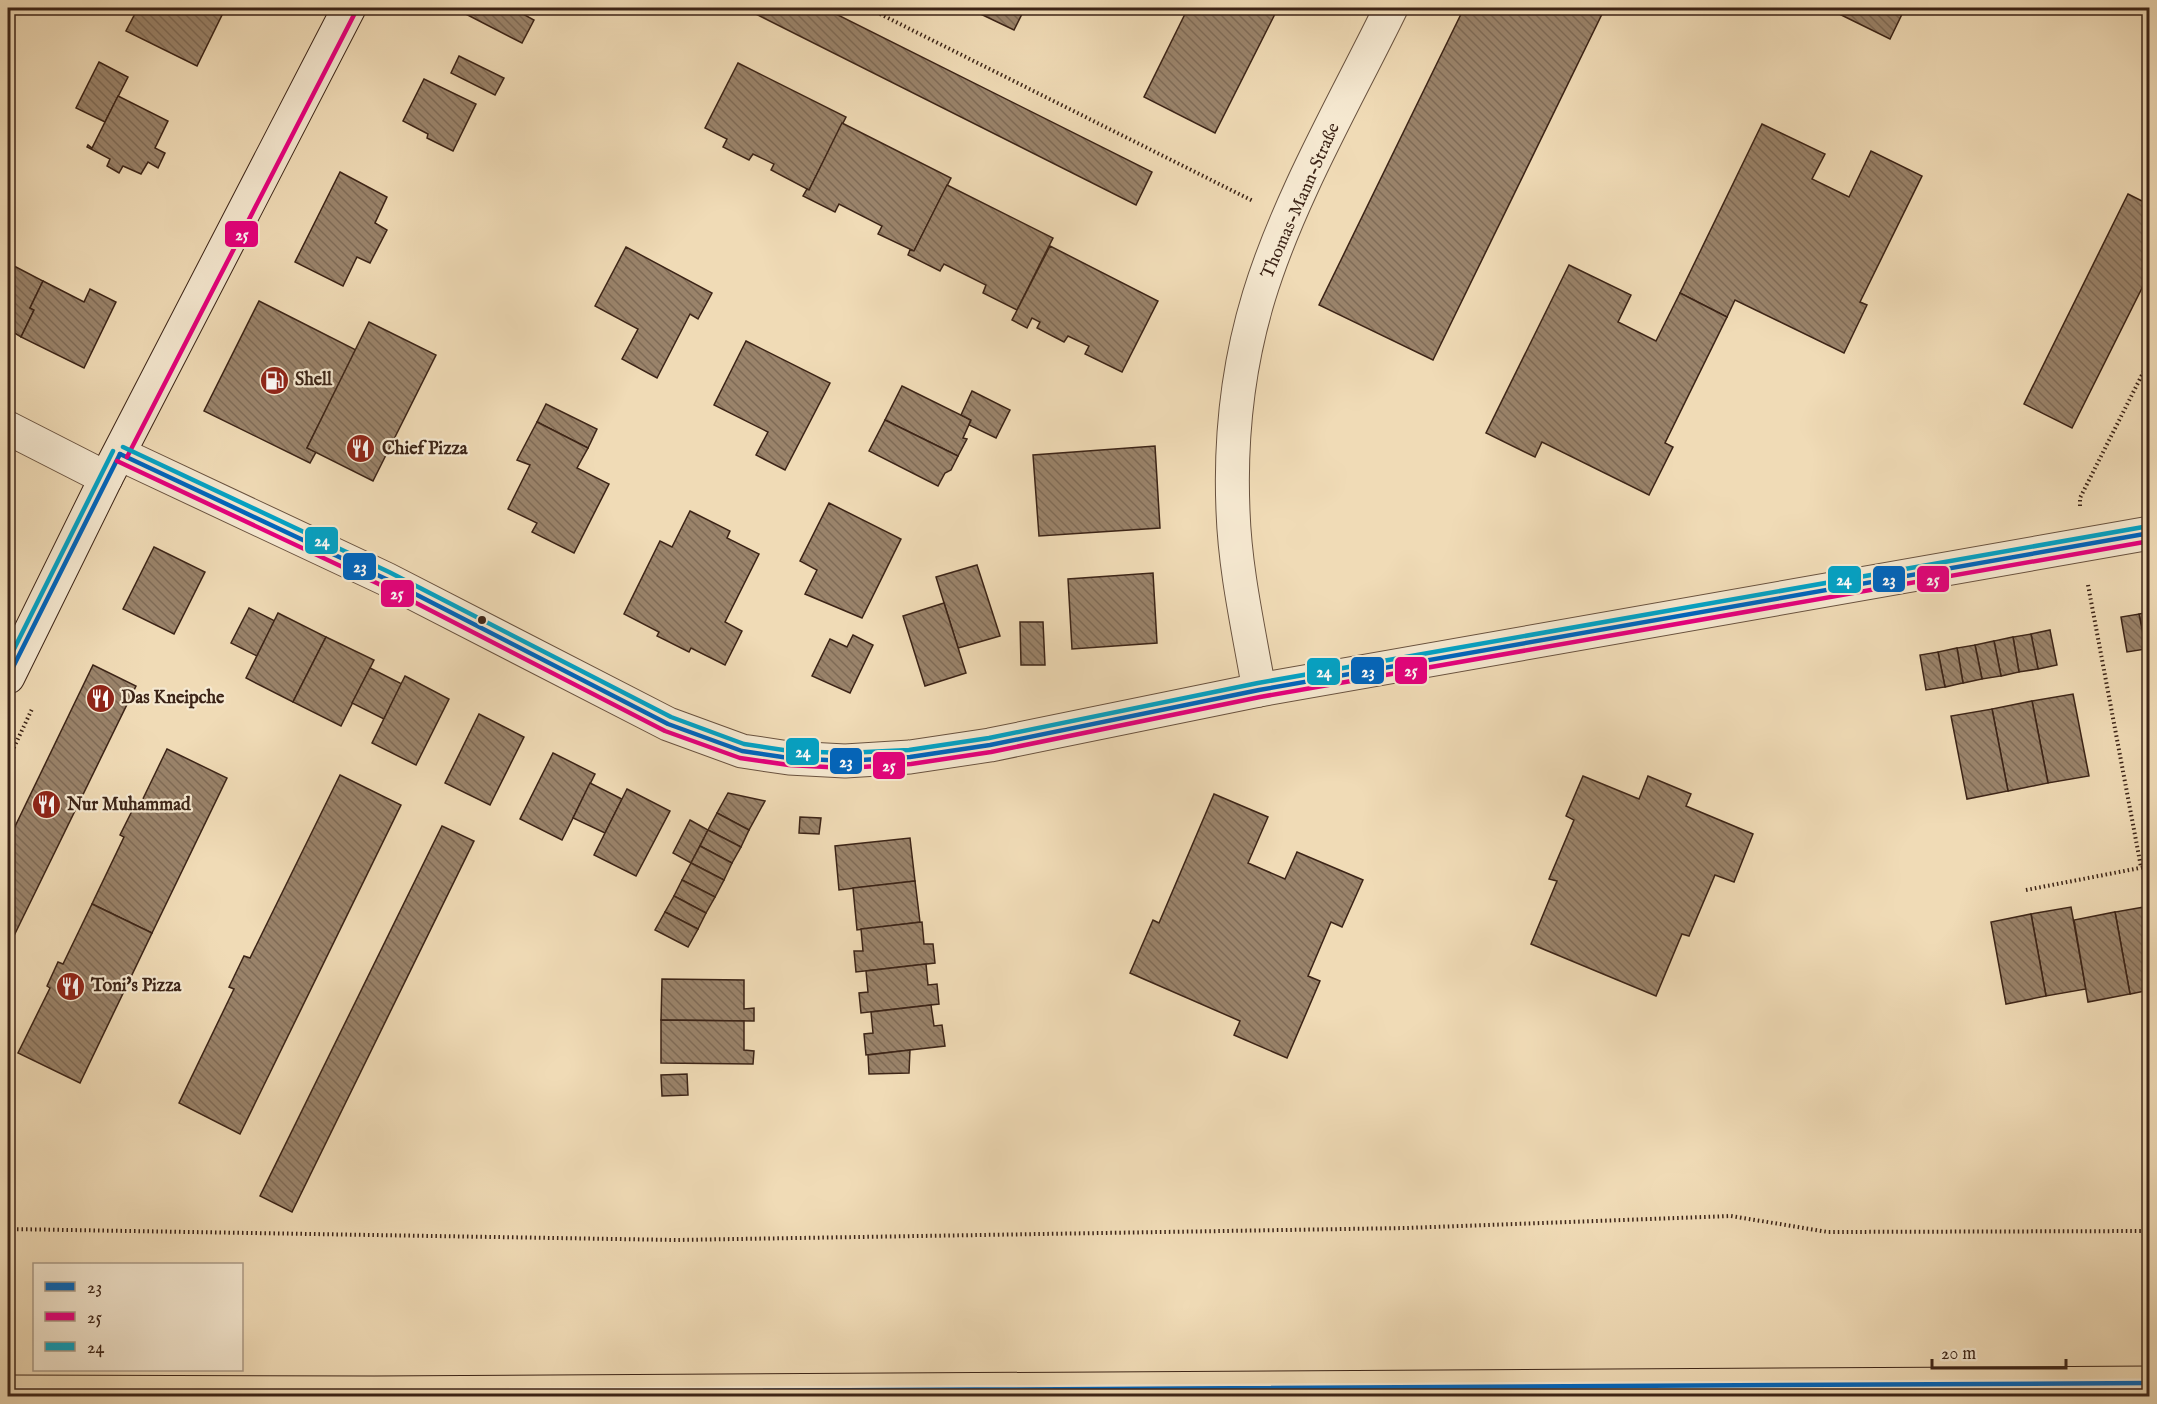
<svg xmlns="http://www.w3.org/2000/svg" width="2157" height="1404" font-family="'IM FELL English',serif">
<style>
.building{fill:url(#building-back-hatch);stroke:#3c2417;stroke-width:1.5}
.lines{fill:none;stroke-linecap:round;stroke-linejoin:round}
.street-casing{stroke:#69523f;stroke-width:35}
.secondary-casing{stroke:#3c2417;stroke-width:35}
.highway-casing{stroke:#3c2417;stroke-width:35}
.path{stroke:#3c2417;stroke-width:4;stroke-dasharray:1.5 3;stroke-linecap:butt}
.street{stroke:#f5e8d0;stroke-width:33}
.secondary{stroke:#f5e8d0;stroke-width:33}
.highway{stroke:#f0dbb6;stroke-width:33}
.bus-1-casing{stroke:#f5e8d0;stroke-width:9}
.bus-2-casing{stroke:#f5e8d0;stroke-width:9}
.bus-3-casing{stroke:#f5e8d0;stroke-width:9}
.bus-1{stroke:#0065bd;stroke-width:4.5}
.bus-2{stroke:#e5007d;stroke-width:4.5}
.bus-3{stroke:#03a2c5;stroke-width:4.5}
.bus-dot{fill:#3c2417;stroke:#f5e8d0;stroke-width:2}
.labels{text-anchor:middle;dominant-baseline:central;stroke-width:4.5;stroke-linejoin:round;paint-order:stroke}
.street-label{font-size:18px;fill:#3c2417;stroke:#f5e8d0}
.poi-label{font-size:18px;font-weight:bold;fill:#3c2417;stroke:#f5e8d0;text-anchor:start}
.line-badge{stroke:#f5e8d0;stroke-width:2}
.badge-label{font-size:16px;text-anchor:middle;font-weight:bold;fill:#fff}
</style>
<defs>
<pattern id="building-back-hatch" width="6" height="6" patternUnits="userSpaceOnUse" patternTransform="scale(1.5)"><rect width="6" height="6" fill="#9a836a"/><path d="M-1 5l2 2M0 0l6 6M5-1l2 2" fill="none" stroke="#7f6b56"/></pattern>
</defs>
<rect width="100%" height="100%" fill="#f0dbb6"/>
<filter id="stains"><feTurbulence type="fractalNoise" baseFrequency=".00333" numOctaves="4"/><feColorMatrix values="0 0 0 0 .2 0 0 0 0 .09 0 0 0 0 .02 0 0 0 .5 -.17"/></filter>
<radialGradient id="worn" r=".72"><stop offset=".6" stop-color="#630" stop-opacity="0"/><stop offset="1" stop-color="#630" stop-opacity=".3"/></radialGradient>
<!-- building -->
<g class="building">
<polygon points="138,8 207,8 222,15 197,66 126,31"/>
<polygon points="460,8 524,8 521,13 534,20 522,43 458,10"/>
<polygon points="744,8 824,8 1152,172 1136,205"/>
<polygon points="968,8 1025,8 1014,30"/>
<polygon points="1188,8 1278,8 1215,133 1144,97"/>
<polygon points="1464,8 1605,8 1433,360 1319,305"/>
<polygon points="1827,8 1905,8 1890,39"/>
<polygon points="459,56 504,78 495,95 451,73"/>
<polygon points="99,62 128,77 105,122 76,108"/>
<polygon points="738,63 846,117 809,190 771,170 774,164 753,154 749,160 723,147 727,139 705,128"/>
<polygon points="424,79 476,104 453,151 427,138 428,134 403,121"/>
<polygon points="118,96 168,121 155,148 165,153 158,168 148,162 141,174 123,166 119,173 107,166 110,159 87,147 88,145 92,148"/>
<polygon points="842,123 951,178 914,251 878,234 882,226 839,204 835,212 803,196 807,189 809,190"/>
<polygon points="1762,124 1825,154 1812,179 1849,197 1871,151 1922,176 1860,302 1867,305 1844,353 1735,300 1727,317 1680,293"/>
<polygon points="340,172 387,197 375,223 387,230 370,263 357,257 343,286 295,262"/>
<polygon points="947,185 1053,238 1017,310 983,293 986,285 944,264 940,271 908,255 910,250 914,251"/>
<polygon points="2128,194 2150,205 2150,272 2072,428 2024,404"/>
<polygon points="1050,246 1158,301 1122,372 1085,354 1089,346 1068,336 1064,342 1037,328 1040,322 1032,318 1027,328 1012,320"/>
<polygon points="626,247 712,293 698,319 690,314 657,378 622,359 638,329 595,306"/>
<polygon points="1569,265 1631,295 1618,322 1656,341 1680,293 1727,317 1665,443 1673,447 1649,495 1542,442 1535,457 1486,433"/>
<polygon points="14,266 43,281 30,308 34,310 21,337 8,329 8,280"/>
<polygon points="43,281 84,302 90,289 116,302 84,368 21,337 34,310 30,308"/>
<polygon points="259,301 356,350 307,448 316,452 310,463 204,411"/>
<polygon points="369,322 436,355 373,481 307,448"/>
<polygon points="746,341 830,383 785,470 756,455 768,432 714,405"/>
<polygon points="902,386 971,420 963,438 967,439 958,456 885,420"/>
<polygon points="972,391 1010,410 996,438 969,425 971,420 961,415"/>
<polygon points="546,404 597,429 588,448 537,422"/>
<polygon points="885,420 958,456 951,470 945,473 938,486 869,451"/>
<polygon points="537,422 588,448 577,468 609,484 574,553 532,532 537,523 508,509 530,465 517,460"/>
<polygon points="1155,446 1160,528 1039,536 1033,455"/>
<polygon points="829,503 901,539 862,618 805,594 817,570 800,561"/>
<polygon points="690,511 730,531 727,538 759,554 725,622 742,631 725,665 691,648 689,652 657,636 659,632 624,614 660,541 672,547"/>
<polygon points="154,547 205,572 174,634 123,609"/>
<polygon points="977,565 1000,636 958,648 936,577"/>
<polygon points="1153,573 1157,643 1072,649 1068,579"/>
<polygon points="944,603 966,673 925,686 903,616"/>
<polygon points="249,608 275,621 257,656 231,643"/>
<polygon points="2150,612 2150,648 2146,649 2139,614"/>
<polygon points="278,613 326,637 293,702 246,678"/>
<polygon points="2139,614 2146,649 2127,652 2121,617"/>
<polygon points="1020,622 1043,622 1045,665 1021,665"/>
<polygon points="2050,630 2057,665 2038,669 2031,634"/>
<polygon points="2031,634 2038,669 2019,672 2013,637"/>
<polygon points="853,635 873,645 850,693 812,676 830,639 847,647"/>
<polygon points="326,637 374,660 341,726 293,702"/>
<polygon points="2013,637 2019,672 2001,676 1994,641"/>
<polygon points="1994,641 2001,676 1982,679 1975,645"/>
<polygon points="1975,645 1982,679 1963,683 1957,648"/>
<polygon points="1957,648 1963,683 1945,687 1938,652"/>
<polygon points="1938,652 1945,687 1926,690 1920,655"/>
<polygon points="93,665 136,686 8,948 8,841"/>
<polygon points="370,668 402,684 384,719 352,703"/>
<polygon points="405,676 449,699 416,765 372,743"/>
<polygon points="2073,694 2089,776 2048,783 2032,701"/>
<polygon points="2032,701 2048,783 2008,791 1992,709"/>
<polygon points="1992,709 2008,791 1967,799 1951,716"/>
<polygon points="479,714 524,737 490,805 445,783"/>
<polygon points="167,749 227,778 152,933 92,904 124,837 120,835 134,807 138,809"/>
<polygon points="553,753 595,774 562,840 520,819"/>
<polygon points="340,775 401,805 240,1134 179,1103 234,989 229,987 244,956 250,958"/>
<polygon points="1583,776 1639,799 1648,776 1691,794 1686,806 1753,834 1734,882 1715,875 1689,936 1682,934 1656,996 1531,944 1557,881 1549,879 1574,820 1566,816"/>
<polygon points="590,783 622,799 605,833 573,818"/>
<polygon points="627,789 670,811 636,876 594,855"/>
<polygon points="728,793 765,801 749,830 717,813"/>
<polygon points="1214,794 1268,817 1248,863 1285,879 1297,852 1363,880 1342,927 1331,922 1308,976 1320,981 1287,1058 1234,1035 1240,1021 1130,973 1153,920 1159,923"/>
<polygon points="717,813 749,830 741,847 708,830"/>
<polygon points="800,817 821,818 819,834 799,833"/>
<polygon points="690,820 708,830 691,863 673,853"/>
<polygon points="442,826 474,841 292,1212 260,1196"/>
<polygon points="708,830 741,847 732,863 700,846"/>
<polygon points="910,838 915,881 839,890 835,846"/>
<polygon points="700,846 732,863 724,880 691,863"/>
<polygon points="691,863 724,880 715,897 682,880"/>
<polygon points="682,880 715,897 706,913 674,896"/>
<polygon points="915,881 920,922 857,930 853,888"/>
<polygon points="674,896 706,913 698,929 665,912"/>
<polygon points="92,904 152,933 80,1083 18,1053 50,988 47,986 58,962 63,964"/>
<polygon points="2150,906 2150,990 2130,994 2115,912"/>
<polygon points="2071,907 2086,989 2046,996 2031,914"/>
<polygon points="665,912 698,929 688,947 655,930"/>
<polygon points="2115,912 2130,994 2088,1002 2074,920"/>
<polygon points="2031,914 2046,996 2006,1004 1991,922"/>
<polygon points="922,922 924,944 933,944 935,963 856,972 854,951 863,951 861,929"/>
<polygon points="926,964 928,985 937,984 939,1004 861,1013 859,993 868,992 866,971"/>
<polygon points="662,979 744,980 744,1009 754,1008 754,1021 661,1020"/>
<polygon points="931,1005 934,1026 942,1025 945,1046 866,1055 864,1034 873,1033 871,1012"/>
<polygon points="661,1020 744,1021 744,1050 754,1051 753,1064 661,1063"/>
<polygon points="910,1050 909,1073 869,1074 868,1055"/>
<polygon points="687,1074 688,1095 662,1096 661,1075"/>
</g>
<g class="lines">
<defs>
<g id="street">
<polyline points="8,428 106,478"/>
<polyline points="120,454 386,579 668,724 742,751 789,758 845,761 910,757 990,745 1259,690 2150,533"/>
<path d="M 1259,690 C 1249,631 1235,571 1233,511 C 1230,439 1238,365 1259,296 C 1289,198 1346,100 1391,8"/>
</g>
<polyline id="secondary" points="8,677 106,478 349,8"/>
<polyline id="highway" points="8,1392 374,1393 2150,1383"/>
</defs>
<!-- street casing -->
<use href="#street" class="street-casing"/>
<!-- secondary casing -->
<use href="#secondary" class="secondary-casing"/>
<!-- highway casing -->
<use href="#highway" class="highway-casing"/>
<!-- path -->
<g class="path">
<polyline points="868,8 1253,201"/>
<polyline points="2080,506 2080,498 2150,359"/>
<polyline points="2088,585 2141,867"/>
<polyline points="8,760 32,709"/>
<polyline points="2026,890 2150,866"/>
<polyline points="8,1229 676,1240 1406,1228 1731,1216 1828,1232 2150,1231"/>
</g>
<!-- street -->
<use href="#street" class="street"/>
<!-- secondary -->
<use href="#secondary" class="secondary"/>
<!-- highway -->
<use href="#highway" class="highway"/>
<defs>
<g id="bus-1">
<polyline points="120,454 386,579 668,724 742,751 789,758 845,761 910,757 990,745 1259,690 2150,533"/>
<polyline points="8,677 120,454"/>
<polyline points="8,1392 374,1393 2150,1383"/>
</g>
<g id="bus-2">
<polyline points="127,457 356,11"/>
<polyline points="117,461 383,586 665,731 740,758 789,765 845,768 911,764 991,752 1260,697 2150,541"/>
<polyline points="1084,1396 2150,1391"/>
</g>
<g id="bus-3">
<polyline points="123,447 389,572 671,717 744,744 790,751 845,753 909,750 989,738 1258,683 2149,526"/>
<polyline points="8,661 113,451"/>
</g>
</defs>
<!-- bus-1 casing -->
<use href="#bus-1" class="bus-1-casing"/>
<!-- bus-2 casing -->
<use href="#bus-2" class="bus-2-casing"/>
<!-- bus-3 casing -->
<use href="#bus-3" class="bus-3-casing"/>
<!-- bus-1 -->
<use href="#bus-1" class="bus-1"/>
<!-- bus-2 -->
<use href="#bus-2" class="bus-2"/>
<!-- bus-3 -->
<use href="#bus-3" class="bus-3"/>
</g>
<!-- icons -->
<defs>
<symbol id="fuel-disc" viewBox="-11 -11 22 22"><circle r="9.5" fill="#8f2418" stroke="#f5e8d0"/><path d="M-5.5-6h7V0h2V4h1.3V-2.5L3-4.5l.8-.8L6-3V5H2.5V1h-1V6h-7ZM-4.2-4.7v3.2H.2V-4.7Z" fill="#fff"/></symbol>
<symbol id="restaurant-disc" viewBox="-11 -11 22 22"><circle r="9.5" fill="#8f2418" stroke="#f5e8d0"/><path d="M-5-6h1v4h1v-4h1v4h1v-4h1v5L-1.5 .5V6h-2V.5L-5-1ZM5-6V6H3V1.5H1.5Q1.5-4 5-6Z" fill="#fff"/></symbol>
</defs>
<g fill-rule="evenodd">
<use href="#fuel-disc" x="258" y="364" width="33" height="33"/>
<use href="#restaurant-disc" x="344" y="432" width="33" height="33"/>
<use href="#restaurant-disc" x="84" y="682" width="33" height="33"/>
<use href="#restaurant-disc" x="30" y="788" width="33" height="33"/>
<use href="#restaurant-disc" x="54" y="970" width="33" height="33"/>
</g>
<!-- markers -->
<circle class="bus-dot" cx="482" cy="620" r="5"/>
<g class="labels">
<!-- street labels -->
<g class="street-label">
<text transform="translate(1301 201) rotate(-66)">Thomas-Mann-Straße</text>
</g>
<!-- poi labels -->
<g class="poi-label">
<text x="295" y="380">Shell</text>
<text x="382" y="449">Chief Pizza</text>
<text x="121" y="698">Das Kneipche</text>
<text x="67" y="805">Nur Muhammad</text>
<text x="91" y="986">Toni's Pizza</text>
</g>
</g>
<g class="line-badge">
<rect x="224" y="220" width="35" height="28" rx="6" fill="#e5007d"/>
<rect x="304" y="526" width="35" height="29" rx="6" fill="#03a2c5"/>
<rect x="342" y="552" width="35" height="29" rx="6" fill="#0065bd"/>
<rect x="1872" y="565" width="34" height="28" rx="6" fill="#0065bd"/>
<rect x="1916" y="565" width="34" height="28" rx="6" fill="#e5007d"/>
<rect x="1827" y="565" width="35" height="29" rx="6" fill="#03a2c5"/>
<rect x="380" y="579" width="35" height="29" rx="6" fill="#e5007d"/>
<rect x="1394" y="656" width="34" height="29" rx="6" fill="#e5007d"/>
<rect x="1350" y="656" width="35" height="29" rx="6" fill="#0065bd"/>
<rect x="1306" y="657" width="35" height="29" rx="6" fill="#03a2c5"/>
<rect x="785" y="737" width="35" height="29" rx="6" fill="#03a2c5"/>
<rect x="829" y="747" width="34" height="28" rx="6" fill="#0065bd"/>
<rect x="872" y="751" width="34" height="29" rx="6" fill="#e5007d"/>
</g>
<g class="badge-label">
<text x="242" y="240">25</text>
<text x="322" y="546">24</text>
<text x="360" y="572">23</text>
<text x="1889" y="585">23</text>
<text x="1933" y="585">25</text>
<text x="1844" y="585">24</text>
<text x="397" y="599">25</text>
<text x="1411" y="676">25</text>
<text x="1368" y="677">23</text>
<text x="1324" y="677">24</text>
<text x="803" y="757">24</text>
<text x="846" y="767">23</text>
<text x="889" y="771">25</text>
</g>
<!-- margin -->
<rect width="2157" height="1404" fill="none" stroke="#f0dbb6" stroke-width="30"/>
<rect x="9" y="9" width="2139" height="1386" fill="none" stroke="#3c2417" stroke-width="3"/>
<rect x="15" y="15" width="2127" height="1374" fill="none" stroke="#3c2417" stroke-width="1.5"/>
<!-- legend -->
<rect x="33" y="1263" width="210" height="108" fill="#f5e8d0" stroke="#ab9a86" stroke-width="1.5"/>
<rect x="45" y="1282" width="30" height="9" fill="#0065bd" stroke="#ab9a86" stroke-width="1.5"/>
<text x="87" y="1293" font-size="18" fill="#3c2417">23</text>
<rect x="45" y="1312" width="30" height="9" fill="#e5007d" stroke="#ab9a86" stroke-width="1.5"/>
<text x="87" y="1323" font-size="18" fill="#3c2417">25</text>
<rect x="45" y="1342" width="30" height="9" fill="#03a2c5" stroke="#ab9a86" stroke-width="1.5"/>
<text x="87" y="1353" font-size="18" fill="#3c2417">24</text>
<!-- scale -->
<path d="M1932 1359v9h134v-9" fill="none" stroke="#3c2417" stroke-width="3"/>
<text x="1941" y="1359" font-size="18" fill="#3c2417" stroke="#f5e8d0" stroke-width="4.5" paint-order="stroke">20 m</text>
<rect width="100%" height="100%" filter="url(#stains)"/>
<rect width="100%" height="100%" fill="url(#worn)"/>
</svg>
